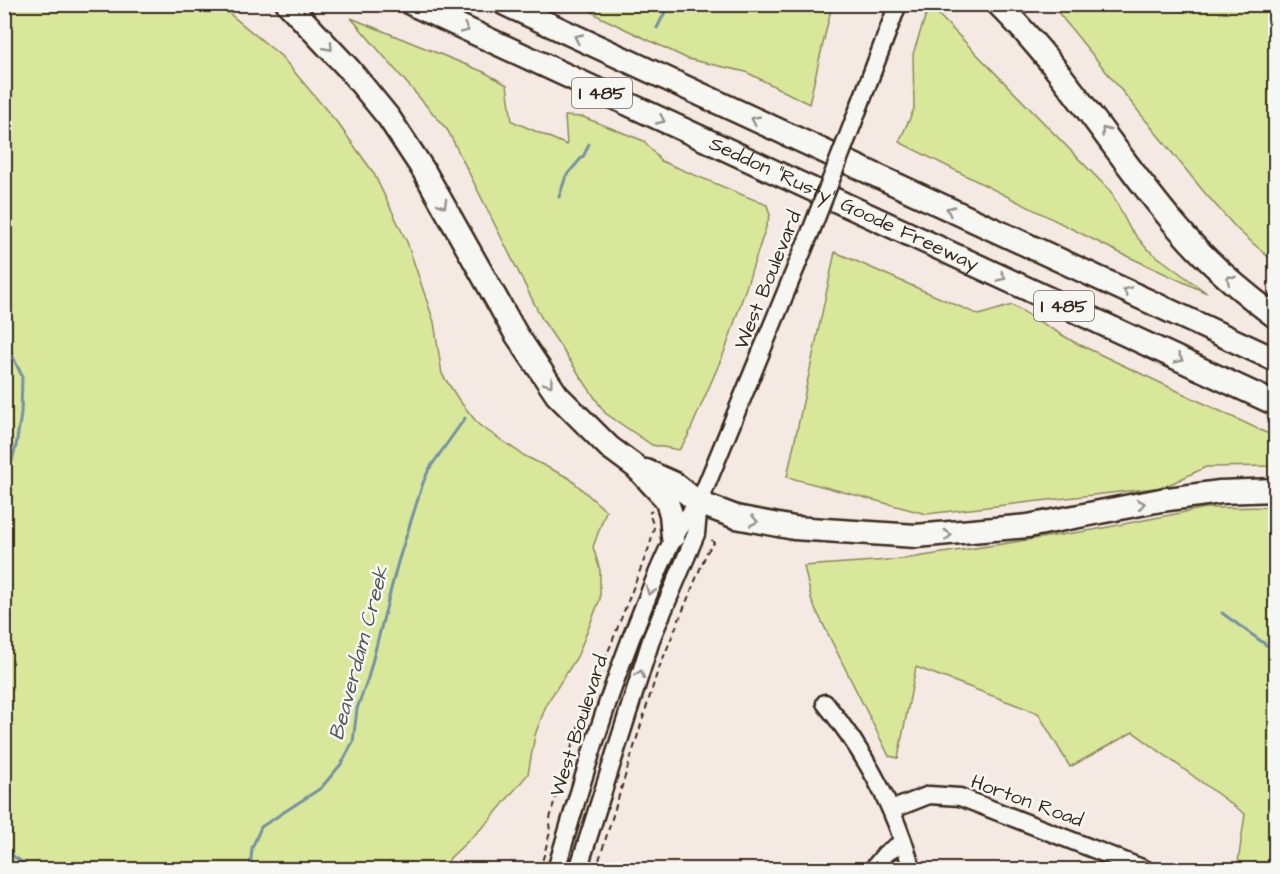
<svg xmlns="http://www.w3.org/2000/svg" width="1280" height="874" font-family="'Architects Daughter',sans-serif">
<style>
.green{fill:#d8e79a;stroke:#8a885c;stroke-width:1.5}
.lines{fill:none;stroke-linecap:round;stroke-linejoin:round}
.stream{stroke:#7591a3;stroke-width:3}
.minor-casing{stroke:#3b2a1e;stroke-width:21}
.highway-casing{stroke:#3b2a1e;stroke-width:27}
.path{stroke:#3b2a1e;stroke-width:2;stroke-dasharray:6 4.5;stroke-linecap:butt}
.minor{stroke:#f6f6f2;stroke-width:16}
.highway{stroke:#f6f6f2;stroke-width:22}
.minor-bridge-casing{stroke:#3b2a1e;stroke-width:21;stroke-linecap:butt}
.minor-bridge{stroke:#f6f6f2;stroke-width:16}
.oneway{stroke:#989088}
.labels{text-anchor:middle;dominant-baseline:central;stroke-width:5;stroke-linejoin:round;paint-order:stroke}
.shield{fill:#f6f6f2;stroke:#73675e;stroke-width:1.5}
.shield-label{font-size:18px;font-weight:bold;fill:#3b2a1e}
.street-label{font-size:20px;fill:#3b2a1e;stroke:#f6f6f2}
.water-label{font-size:21px;font-style:italic;fill:#535556;stroke:#f6f6f2}
</style>
<rect width="100%" height="100%" fill="#f5e9e4"/>
<filter id="ink" filterUnits="userSpaceOnUse"><feTurbulence type="fractalNoise" baseFrequency=".0167" numOctaves="2"/><feDisplacementMap in="SourceGraphic" scale="12" xChannelSelector="R" yChannelSelector="G"/><feConvolveMatrix kernelMatrix="1 2 1 2 8 2 1 2 1" color-interpolation-filters="sRGB"/></filter>
<g filter="url(#ink)">
<!-- green -->
<g class="green">
<polygon points="5,4 219,5 281,56 339,125 373,172 407,242 434,322 442,374 459,400 479,425 525,456 569,478 606,511 593,547 600,570 600,599 577,657 547,703 535,735 528,774 488,822 450,858 445,869 5,869"/>
<polygon points="582,5 832,5 809,104 746,72 688,59 600,17"/>
<polygon points="929,5 1111,192 1129,227 1147,249 1207,293 1118,252 899,142 914,109 913,54"/>
<polygon points="1052,5 1275,5 1275,263 1237,229 1204,192"/>
<polygon points="351,18 484,72 507,85 512,121 567,145 565,116 583,117 644,141 661,161 767,205 770,215 726,348 687,438 679,450 652,445 605,413 542,319 448,131"/>
<polygon points="835,252 979,315 1012,305 1074,342 1275,437 1275,466 1206,467 1164,487 926,514 787,477"/>
<polygon points="1275,507 1275,869 1237,869 1245,814 1133,732 1070,767 1038,713 916,667 898,758 889,756 812,602 804,566 903,559 1093,530 1206,508"/>
</g>
<g class="lines">
<!-- stream -->
<g class="stream">
<polyline points="657,28 669,4"/>
<polyline points="559,197 566,176 584,155 589,144"/>
<polyline points="4,310 12,355 22,376 21,414 16,446 4,488"/>
<polyline points="1222,613 1276,652"/>
<polyline points="4,850 34,870"/>
<polyline points="250,870 252,848 261,827 321,788 342,763 353,742 357,709 368,678 398,562 423,483 429,469 465,418"/>
</g>
<defs>
<g id="minor">
<polyline points="853,123 898,4"/>
<path d="M 825,703 C 865,752 895,808 912,870"/>
<polyline points="891,810 929,795 960,797 1147,870"/>
<path d="M 556,870 C 582,781 608,693 643,608 C 659,570 671,533 699,503"/>
<polyline points="578,870 652,637 696,534 699,503 811,231"/>
<polyline points="872,870 885,854 903,842"/>
</g>
<g id="highway">
<polyline points="288,4 349,69 389,118 424,171 516,334 557,395 609,447 636,467 666,499 671,514 673,537"/>
<path id="s1" d="M 412,4 L 1276,404"/>
<polyline points="505,4 1276,360"/>
<path d="M 998,4 C 1067,72 1115,155 1178,228 C 1206,261 1241,291 1276,317"/>
<polyline points="646,471 675,484 699,503 736,517 794,528 916,536 1028,526 1161,500 1220,492 1276,490"/>
</g>
</defs>
<!-- minor casing -->
<use href="#minor" class="minor-casing"/>
<!-- highway casing -->
<use href="#highway" class="highway-casing"/>
<!-- path -->
<g class="path">
<polyline points="540,870 550,832 549,823 554,802 588,696 610,647 650,545 654,527 649,513 652,511"/>
<polyline points="596,870 657,673 707,552 714,543 710,538"/>
</g>
<!-- minor -->
<use href="#minor" class="minor"/>
<!-- highway -->
<use href="#highway" class="highway"/>
<defs>
<polyline id="minor-bridge" points="811,231 853,123"/>
</defs>
<!-- minor-bridge casing -->
<use href="#minor-bridge" class="minor-bridge-casing"/>
<!-- minor-bridge -->
<use href="#minor-bridge" class="minor-bridge"/>
</g>
<!-- one-way arrows -->
<defs><path id="oneway-chevron" d="M-2-3.5L2.5 0L-2 3.5" fill="none" stroke-width="1.6" stroke-linecap="round" stroke-linejoin="round" transform="scale(1.5)"/></defs>
<g class="oneway">
<use href="#oneway-chevron" transform="translate(465 29) rotate(25)"/>
<use href="#oneway-chevron" transform="translate(578 38) rotate(-155)"/>
<use href="#oneway-chevron" transform="translate(329 47) rotate(48)"/>
<use href="#oneway-chevron" transform="translate(661 120) rotate(25)"/>
<use href="#oneway-chevron" transform="translate(755 120) rotate(-155)"/>
<use href="#oneway-chevron" transform="translate(1105 131) rotate(-127)"/>
<use href="#oneway-chevron" transform="translate(443 204) rotate(61)"/>
<use href="#oneway-chevron" transform="translate(950 210) rotate(-155)"/>
<use href="#oneway-chevron" transform="translate(1002 277) rotate(25)"/>
<use href="#oneway-chevron" transform="translate(1230 279) rotate(-140)"/>
<use href="#oneway-chevron" transform="translate(1127 291) rotate(-155)"/>
<use href="#oneway-chevron" transform="translate(1179 359) rotate(25)"/>
<use href="#oneway-chevron" transform="translate(549 383) rotate(55)"/>
<use href="#oneway-chevron" transform="translate(1141 504) rotate(-11)"/>
<use href="#oneway-chevron" transform="translate(754 521) rotate(11)"/>
<use href="#oneway-chevron" transform="translate(948 535) rotate(-4)"/>
<use href="#oneway-chevron" transform="translate(650 591) rotate(112)"/>
<use href="#oneway-chevron" transform="translate(640 674) rotate(-72)"/>
</g>
</g>
<g class="labels">
<!-- shield labels -->
<g class="shield">
<rect x="572" y="78" width="60" height="30" rx="4.5"/>
<rect x="1034" y="291" width="60" height="30" rx="4.5"/>
</g>
<g class="shield-label">
<text x="602" y="93">I 485</text>
<text x="1064" y="306">I 485</text>
</g>
<!-- street labels -->
<g class="street-label">
<text stroke="none"><textPath href="#s1" startOffset="476">Seddon "Rusty" Goode Freeway</textPath></text>
<text transform="translate(768 280) rotate(-68)">West Boulevard</text>
<text transform="translate(579 726) rotate(-72)">West Boulevard</text>
<text transform="translate(1027 801) rotate(20)">Horton Road</text>
</g>
<!-- water labels -->
<g class="water-label">
<text transform="translate(359 653) rotate(-75)">Beaverdam Creek</text>
</g>
</g>
<!-- margin -->
<rect width="1280" height="874" fill="none" stroke="#f6f6f2" stroke-width="24"/>
<rect x="12" y="12" width="1256" height="850" fill="none" stroke="#3b2a1e" stroke-width="2" filter="url(#ink)"/>
</svg>
